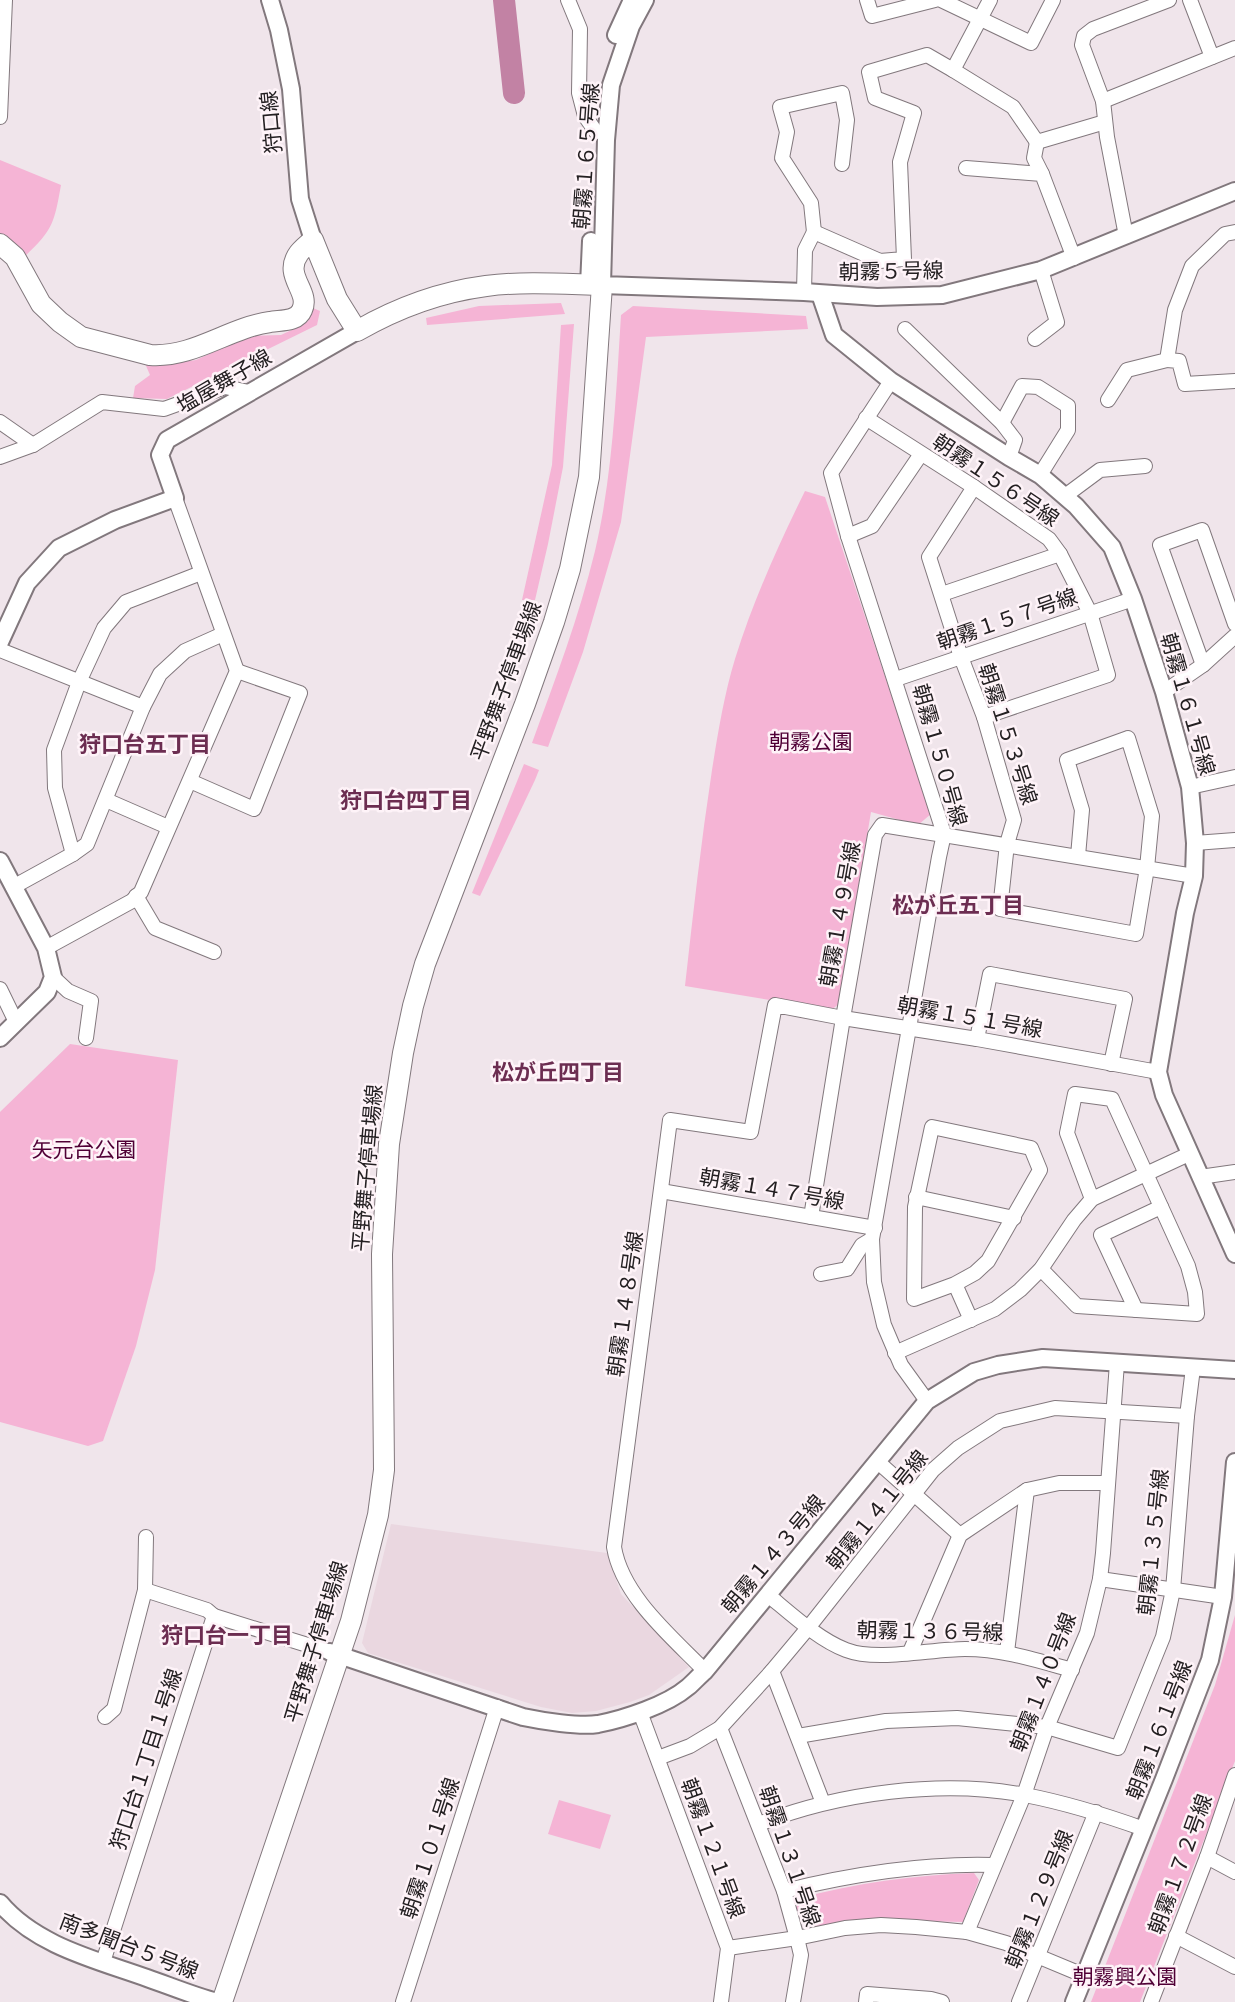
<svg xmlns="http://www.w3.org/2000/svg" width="1235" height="2002" font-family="'PT Sans','Noto Sans JP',sans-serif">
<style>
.built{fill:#ead7e0}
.green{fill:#f5b4d5}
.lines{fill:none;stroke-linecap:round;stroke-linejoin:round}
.river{stroke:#c282a4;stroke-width:22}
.minor-casing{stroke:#82787d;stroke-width:16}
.tertiary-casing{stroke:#82787d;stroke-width:20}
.secondary-casing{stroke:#82787d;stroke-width:22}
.minor{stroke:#fff;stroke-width:14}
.tertiary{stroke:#fff;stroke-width:16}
.secondary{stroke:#fff;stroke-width:20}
.labels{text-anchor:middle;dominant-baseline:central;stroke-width:5;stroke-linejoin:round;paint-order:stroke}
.street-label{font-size:21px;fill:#242022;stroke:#fef3f8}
.park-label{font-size:21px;fill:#500036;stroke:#fef3f8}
.neighbourhood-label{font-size:22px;font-weight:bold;fill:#6c2d51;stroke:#fef3f8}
</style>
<rect width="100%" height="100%" fill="#f0e5eb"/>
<!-- built -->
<polygon class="built" points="391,1524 607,1553 621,1594 689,1667 649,1695 630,1702 596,1711 572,1713 541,1707 368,1653 362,1643"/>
<!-- green -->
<g class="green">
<path d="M 0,160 L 61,185 C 54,224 53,230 23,258 L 0,236 Z"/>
<polygon points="561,303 565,314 427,325 426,318 479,306"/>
<path d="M 633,306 L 806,316 L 808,329 L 646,337 L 621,522 L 583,652 L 548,747 L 532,743 C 555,680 579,617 595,551 C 613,474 616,394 621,315 Z"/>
<polygon points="313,308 320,311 317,325 167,399 133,398 135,386 150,375 144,361 168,364 196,360 248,336 281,335 302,325 308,321"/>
<polygon points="574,324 563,467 548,544 535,600 522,600 552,465 561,325"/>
<path d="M 805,491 L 825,497 L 931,814 L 918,825 L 871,812 L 839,1004 L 831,1010 L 685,986 C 693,914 701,842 712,770 C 718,733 724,695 735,659 C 753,601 778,546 805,491 Z"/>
<polygon points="524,764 539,770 535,780 480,896 472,893"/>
<polygon points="70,1044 178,1060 155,1270 136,1346 103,1441 88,1446 0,1422 0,1112"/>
<polygon points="1235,1615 1235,1761 1140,2002 1091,2002 1215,1685"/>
<polygon points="559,1800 611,1815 600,1849 548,1834"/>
<path d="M 974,1873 L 979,1880 L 963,1922 L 919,1921 L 810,1926 C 800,1919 795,1910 797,1899 C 855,1883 914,1875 974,1873 Z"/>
</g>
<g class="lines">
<!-- river -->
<polyline class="river" points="504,0 514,93"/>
<defs>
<g id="minor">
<polyline points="568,0 580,29 579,93 585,116 596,132"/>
<polyline points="867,0 872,16 935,0"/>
<polyline points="941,0 1031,43 1053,0"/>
<polyline points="1190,0 1212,57"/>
<polyline points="953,70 1013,107 1037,142 1105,122"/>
<polyline points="1103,101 1235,48"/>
<polyline points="0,117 5,0"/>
<polyline points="1037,142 1034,158 1042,174"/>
<polyline points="966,168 1042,174 1074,258"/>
<polyline points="814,232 811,203 782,158 787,132 780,107 842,93 847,120 842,164"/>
<polyline points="1126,236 1107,137 1103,101 1082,45 1084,36 1093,29 1169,0"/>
<polyline points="804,292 805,250 814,232 880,261 904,259 900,162 914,113 875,98 869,72 927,55 953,70 990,0"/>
<polyline points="905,329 1002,423 1015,440 1009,457"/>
<polyline points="1035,339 1057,322 1041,270"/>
<polyline points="1167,360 1179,361 1185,384 1235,381"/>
<polyline points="891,381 831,473 848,536 944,834 939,857 872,1239 874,1282 884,1325 901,1365 927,1401"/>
<polyline points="1108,400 1127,370 1167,360 1175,310 1192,266 1225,234 1235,232"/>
<polyline points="866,418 974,487 1049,539 1060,554 1090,613 1108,675 984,717"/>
<polyline points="0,422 33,445"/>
<polyline points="1002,423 1022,386 1038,387 1068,406 1068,430 1040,475"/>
<polyline points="0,457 33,445 102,402 164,409 225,387 249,392"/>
<polyline points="974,487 929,557 961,657 984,717 1014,820 1007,844 1000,909 1136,934 1147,868 1152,816 1128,738 1067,760 1082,810 1078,856"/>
<polyline points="1065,496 1100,470 1145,466"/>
<polyline points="848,536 872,526 921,454"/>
<polyline points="942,594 1060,554"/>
<polyline points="0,650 143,707"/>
<polyline points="1203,665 1160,545 1202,530 1235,624"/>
<polyline points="896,679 1133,599"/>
<polyline points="1164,692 1203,665 1235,636"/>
<polyline points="190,781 254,809 300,693 237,671"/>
<polyline points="1190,787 1235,777"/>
<polyline points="106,800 168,827"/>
<polyline points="1195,843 1235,840"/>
<polyline points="73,854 55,788 54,750 79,682 104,628 126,602 201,573"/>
<polyline points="13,887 73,854 87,844 143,707 160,674 185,651 223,634"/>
<polyline points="136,896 155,928 214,952"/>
<polyline points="46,948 132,901 141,892 237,671 175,498"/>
<polyline points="53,977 68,991 91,1001 86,1038"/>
<polyline points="0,989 16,1022"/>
<polyline points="977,1039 990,974 1125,999 1111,1064"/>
<polyline points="1200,1177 1235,1172"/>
<polyline points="661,1191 875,1228"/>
<polyline points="916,1197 1014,1218"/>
<polyline points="811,1217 843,1018 875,835 882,825 1194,876"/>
<polyline points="1041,1269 1077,1306 1197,1314 1195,1292 1188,1266 1112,1099 1075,1094 1067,1133 1092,1199"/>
<polyline points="821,1274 847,1269 862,1245 872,1239"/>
<polyline points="955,1284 975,1273 988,1261 1040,1170 1031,1148 932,1127 915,1207 914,1299 955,1284 971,1320"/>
<polyline points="1136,1310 1101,1235 1161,1207"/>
<polyline points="895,1353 995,1309 1020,1290 1041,1269 1074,1220 1092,1199 1189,1154"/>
<polyline points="878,1462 960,1535"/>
<polyline points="1100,1579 1223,1597"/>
<polyline points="145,1590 207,1610 214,1616"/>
<path d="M 768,1595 C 790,1613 819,1640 846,1650 C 877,1662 931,1649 965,1649 C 1002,1649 1036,1660 1072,1670"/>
<polyline points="910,1652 960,1535 1027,1490 1059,1483 1107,1483"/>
<polyline points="1007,1652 1027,1490"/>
<path d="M 705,1671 C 672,1637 622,1596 614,1547 L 670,1120 L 751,1132 L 775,1005 L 843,1018 L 977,1039 L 1158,1072"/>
<polyline points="772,1671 823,1803"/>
<polyline points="640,1712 728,1948 721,2002"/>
<polyline points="105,1717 114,1709 145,1590 146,1537"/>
<polyline points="720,1728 784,1891 797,1938 801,1955 793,2002"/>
<polyline points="798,1736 886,1721 957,1718 1047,1727 1118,1748 1163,1637 1173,1590 1187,1416 1193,1368"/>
<polyline points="658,1758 690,1746 720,1728 772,1671 808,1628 933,1470 958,1448 1000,1421 1055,1408 1187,1416"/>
<path d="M 759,1824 C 838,1793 941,1779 1025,1795 C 1066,1803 1105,1815 1144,1829"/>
<polyline points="1207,1857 1235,1872"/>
<path d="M 784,1891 C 853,1874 922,1863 993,1865"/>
<polyline points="967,1932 1024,1795 1047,1727 1087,1633 1100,1579 1103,1553 1117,1363"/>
<polyline points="1176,1936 1235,1967"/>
<polyline points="728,1948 797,1938 845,1928 881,1925 916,1927 967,1932 1006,1943 1083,1975"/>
<polyline points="103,1962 214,1616 330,1652"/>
<polyline points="403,2002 497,1707"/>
<polyline points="866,2002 867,1994 931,1999 942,2002"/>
<polyline points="1019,2002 1096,1812"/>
<polyline points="1151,2002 1207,1857 1235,1775"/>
</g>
<g id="tertiary">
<polyline points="270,0 279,30 291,89 300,199 313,240"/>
<polyline points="645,0 631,26 611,85 606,140 602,285 804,292 877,297 942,295 1041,270 1235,191"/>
<polyline points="616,35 632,0"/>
<polyline points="589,285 591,241"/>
<polyline points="820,294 834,335 891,381 1009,457 1040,475 1076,506 1112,547 1133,599 1164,692 1190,787 1195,843 1194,876 1185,913 1158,1072 1164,1095 1235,1254"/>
<polyline points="0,642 27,583 59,548 115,520 175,498 160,455 167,440 357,331"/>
<polyline points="0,861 46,948 53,977 47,992 0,1038"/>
<path d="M 330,1652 L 523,1717 C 542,1721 579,1727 598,1724 C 624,1719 667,1705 688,1687 C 694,1682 699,1676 705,1671 L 927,1401 L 974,1372 L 998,1365 L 1043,1358 L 1235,1370"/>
<path d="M 0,1903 C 36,1946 97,1960 147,1978 C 170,1986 194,1996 217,2002"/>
<polyline points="1074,2002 1164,1779 1210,1660 1223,1597 1235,1462"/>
</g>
<path id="secondary" d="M 0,244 L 15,257 L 41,304 L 60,322 L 81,337 L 150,355 C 194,358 228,328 270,322 C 281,320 297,322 302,310 C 311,291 282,276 299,253 C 303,248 308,244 313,240 L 337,299 L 357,331 C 397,308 440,292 486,286 C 524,281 564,284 602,285 L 589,477 L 570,569 L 554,622 L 525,704 L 425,964 L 413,1006 L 403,1053 L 389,1144 L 382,1254 L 384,1470 L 378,1515 L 351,1621 L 222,2002"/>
</defs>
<!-- minor casing -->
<use href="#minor" class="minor-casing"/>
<!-- tertiary casing -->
<use href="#tertiary" class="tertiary-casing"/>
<!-- secondary casing -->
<use href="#secondary" class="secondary-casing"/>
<!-- minor -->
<use href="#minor" class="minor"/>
<!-- tertiary -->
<use href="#tertiary" class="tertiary"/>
<!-- secondary -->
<use href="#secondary" class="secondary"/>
</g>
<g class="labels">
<!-- street labels -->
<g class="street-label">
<text transform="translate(271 122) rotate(-95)">狩口線</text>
<text transform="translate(586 156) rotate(-86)">朝霧１６５号線</text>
<text transform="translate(891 271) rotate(-1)">朝霧５号線</text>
<text transform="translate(224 381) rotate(-30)">塩屋舞子線</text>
<text transform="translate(996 480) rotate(34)">朝霧１５６号線</text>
<text transform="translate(1007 619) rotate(-19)">朝霧１５７号線</text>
<text transform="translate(506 681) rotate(-70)">平野舞子停車場線</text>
<text transform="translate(1188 704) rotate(74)">朝霧１６１号線</text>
<text transform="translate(1008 734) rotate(72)">朝霧１５３号線</text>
<text transform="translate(940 755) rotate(74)">朝霧１５０号線</text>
<text transform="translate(840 914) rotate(-80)">朝霧１４９号線</text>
<text transform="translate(970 1017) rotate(10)">朝霧１５１号線</text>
<text transform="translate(367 1168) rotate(-85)">平野舞子停車場線</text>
<text transform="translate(772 1189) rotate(10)">朝霧１４７号線</text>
<text transform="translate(625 1304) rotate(-82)">朝霧１４８号線</text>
<text transform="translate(877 1510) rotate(-51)">朝霧１４１号線</text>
<text transform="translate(1153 1542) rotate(-84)">朝霧１３５号線</text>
<text transform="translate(773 1554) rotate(-50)">朝霧１４３号線</text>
<text transform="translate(930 1631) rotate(1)">朝霧１３６号線</text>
<text transform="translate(316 1642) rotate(-73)">平野舞子停車場線</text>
<text transform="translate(1043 1682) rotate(-69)">朝霧１４０号線</text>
<text transform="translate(1159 1730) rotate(-69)">朝霧１６１号線</text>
<text transform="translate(146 1759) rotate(-72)">狩口台１丁目１号線</text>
<text transform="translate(430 1848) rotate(-72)">朝霧１０１号線</text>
<text transform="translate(713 1848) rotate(70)">朝霧１２１号線</text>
<text transform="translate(790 1856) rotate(71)">朝霧１３１号線</text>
<text transform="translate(1180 1864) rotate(-70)">朝霧１７２号線</text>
<text transform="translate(1039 1899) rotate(-68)">朝霧１２９号線</text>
<text transform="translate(129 1946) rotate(21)">南多聞台５号線</text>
</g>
<!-- park labels -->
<g class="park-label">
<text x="811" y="741">朝霧公園</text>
<text x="84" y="1149">矢元台公園</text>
<text x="1125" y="1976">朝霧興公園</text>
</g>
<!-- neighbourhood labels -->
<g class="neighbourhood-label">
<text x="145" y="744">狩口台五丁目</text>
<text x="406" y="800">狩口台四丁目</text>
<text x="958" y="905">松が丘五丁目</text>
<text x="558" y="1072">松が丘四丁目</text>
<text x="227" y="1635">狩口台一丁目</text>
</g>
</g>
</svg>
